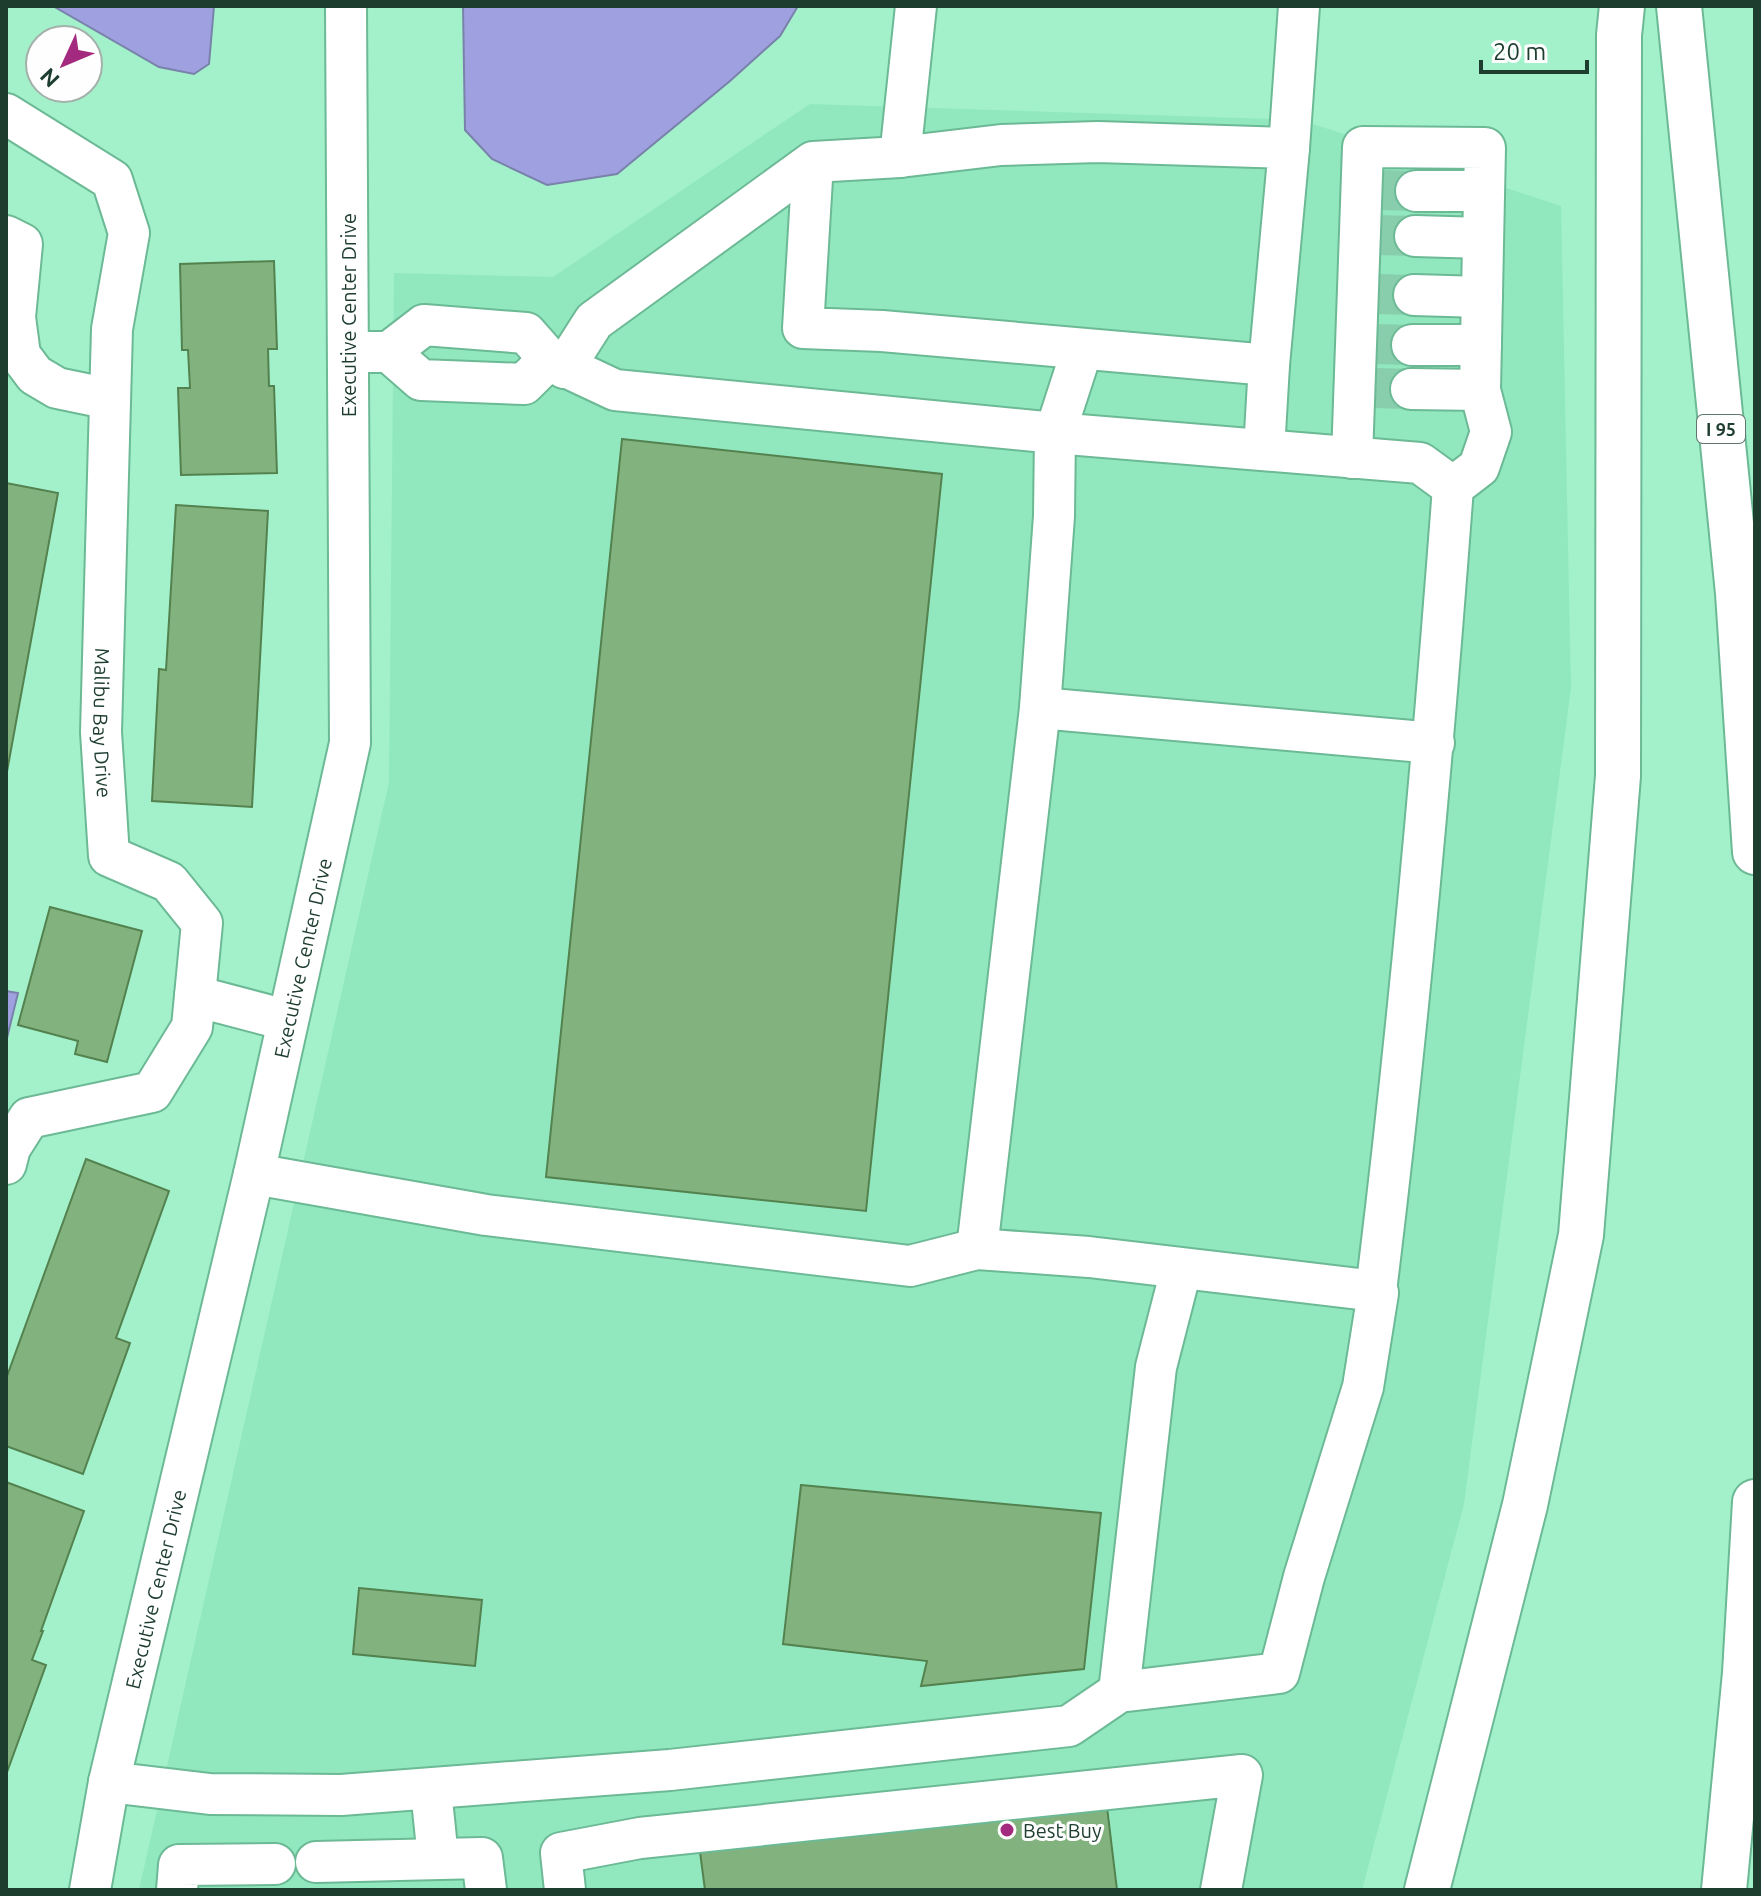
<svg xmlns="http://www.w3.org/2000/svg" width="1761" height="1896" font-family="Ubuntu,sans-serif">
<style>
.built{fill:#91e8bf}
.water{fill:#9fa0df;stroke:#7882aa;stroke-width:2}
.building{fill:#82b27e;stroke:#53824f;stroke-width:2}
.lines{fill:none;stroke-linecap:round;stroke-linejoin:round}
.minor-tunnel{stroke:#88cdac;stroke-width:40;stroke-dasharray:40 20;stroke-linecap:butt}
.minor-casing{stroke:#6cb995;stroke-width:44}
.highway-casing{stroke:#6cb995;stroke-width:48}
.minor{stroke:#fff;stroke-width:40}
.highway{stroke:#fff;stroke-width:44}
.poi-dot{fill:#a42a7f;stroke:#fefefe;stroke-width:3}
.labels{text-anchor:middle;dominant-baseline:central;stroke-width:6;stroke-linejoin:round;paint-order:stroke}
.shield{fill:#fefefe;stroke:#60776d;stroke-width:2}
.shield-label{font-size:18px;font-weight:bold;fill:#1d3d2f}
.street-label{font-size:20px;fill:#1d3d2f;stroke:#fefefe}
.poi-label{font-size:20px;fill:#1d3d2f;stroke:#fefefe;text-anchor:start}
</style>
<rect width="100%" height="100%" fill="#a3f1cb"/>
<!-- built -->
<polygon class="built" points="810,104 1301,120 1561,206 1571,688 1464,1504 1362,1890 139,1890 389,782 394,273 553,277"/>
<!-- water -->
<g class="water">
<polygon points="53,6 214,6 209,64 194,74 159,67"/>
<polygon points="463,6 798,6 780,36 730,81 617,174 547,185 492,159 465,130"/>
<polygon points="6,991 18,993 6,1042"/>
</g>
<!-- building -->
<g class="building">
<polygon points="274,261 277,349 268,349 269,386 274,386 277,473 181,475 178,388 190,388 188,350 182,350 180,264"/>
<polygon points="622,439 942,474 866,1211 546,1177"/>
<polygon points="6,483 58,493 6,777"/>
<polygon points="176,505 268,511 252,807 152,801 159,669 166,670"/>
<polygon points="50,907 142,931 107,1062 75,1054 78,1041 18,1025"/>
<polygon points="86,1159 169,1191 116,1338 130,1343 83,1474 6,1446 6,1379"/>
<polygon points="6,1482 84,1511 41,1631 43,1631 32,1660 46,1665 6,1775"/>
<polygon points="801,1485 1101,1513 1084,1669 921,1686 927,1661 783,1644"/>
<polygon points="359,1588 482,1600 475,1666 353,1654"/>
<polygon points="1107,1807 1117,1890 705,1890 700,1852"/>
</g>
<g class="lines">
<!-- minor-tunnel -->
<g class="minor-tunnel">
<polyline points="1377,190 1416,191"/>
<polyline points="1376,235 1415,236"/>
<polyline points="1376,294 1414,295"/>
<polyline points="1374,344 1412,345"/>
<polyline points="1374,388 1411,389"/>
</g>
<defs>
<g id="minor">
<path id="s1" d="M 6,114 L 112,180 L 129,233 L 112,329 L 101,732 L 109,856 L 169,882 L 202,923 L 192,1027 L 152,1092 L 29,1118 L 10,1148 L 6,1164"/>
<polyline points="1289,148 1299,6"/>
<polyline points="900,157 916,6"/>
<polyline points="1416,191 1484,191"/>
<polyline points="6,236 22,244 15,317 20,355 35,375 57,388 110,399"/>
<polyline points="1415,236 1483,238"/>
<polyline points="1414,295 1482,297"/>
<polyline points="1412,345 1481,345"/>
<polyline points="389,352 421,380 524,384 549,359"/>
<polyline points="564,368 594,321 813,162 900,157 1001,145 1098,142 1289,148 1269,365 882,331 803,328 813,162"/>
<polyline points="1411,389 1480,390"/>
<polyline points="1264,450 1269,365"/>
<polyline points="1352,458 1363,147 1485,148 1480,390 1491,432 1479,467 1453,487"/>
<polyline points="1040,708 1434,743"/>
<polyline points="195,996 286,1020"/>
<path d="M 254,1174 L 486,1215 L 910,1266 L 977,1249 L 1089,1257 L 1376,1291 C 1409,1024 1433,756 1453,487 L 1420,463 L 1055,433 L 615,390 L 549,359 L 526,333 L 424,325 L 389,352 L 348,352"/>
<polyline points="977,1249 1040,708 1054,516 1055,433 1082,350"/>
<polyline points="1119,1692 1156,1367 1181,1270"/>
<polyline points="109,1782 210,1794 341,1795 670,1770 1069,1726 1119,1692 1279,1673 1304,1577 1363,1387 1378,1293 1376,1291"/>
<polyline points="431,1790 438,1858"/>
<polyline points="316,1862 482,1858 486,1890"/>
<path id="s2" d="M 90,1890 L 109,1782 L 254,1174 L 350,743 L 346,6"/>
<polyline points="177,1890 179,1865 275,1864"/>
<polyline points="565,1890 561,1853 640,1838 1242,1775 1221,1890"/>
</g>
<g id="highway">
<polyline points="1679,6 1738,593 1755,852"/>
<polyline points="1427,1890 1525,1505 1581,1235 1618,776 1619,35 1622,6"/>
<polyline points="1724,1890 1745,1673 1755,1502"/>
</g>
</defs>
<!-- minor casing -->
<use href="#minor" class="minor-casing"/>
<!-- highway casing -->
<use href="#highway" class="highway-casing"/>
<!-- minor -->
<use href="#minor" class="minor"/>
<!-- highway -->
<use href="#highway" class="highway"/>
</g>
<!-- markers -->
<circle class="poi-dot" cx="1007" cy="1830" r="8"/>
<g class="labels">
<!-- shield labels -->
<rect class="shield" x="1697" y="415" width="48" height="28" rx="6"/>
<g class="shield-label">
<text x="1721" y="429">I 95</text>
</g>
<!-- street labels -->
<g class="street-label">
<text transform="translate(348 315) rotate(-90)">Executive Center Drive</text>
<text stroke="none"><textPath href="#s1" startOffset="672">Malibu Bay Drive</textPath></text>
<text stroke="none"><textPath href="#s2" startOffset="956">Executive Center Drive</textPath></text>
<text stroke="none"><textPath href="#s2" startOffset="308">Executive Center Drive</textPath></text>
</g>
<!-- poi labels -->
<g class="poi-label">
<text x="1023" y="1830">Best Buy</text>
</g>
</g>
<!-- border -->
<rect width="1761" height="1896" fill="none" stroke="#1d3d2f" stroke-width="16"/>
<!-- north arrow -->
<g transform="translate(64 64) rotate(226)"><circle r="38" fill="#fefefe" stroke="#a4b1ab" stroke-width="2"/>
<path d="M0-6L14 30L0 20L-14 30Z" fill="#a42a7f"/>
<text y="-12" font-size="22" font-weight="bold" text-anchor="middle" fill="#1d3d2f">N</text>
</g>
<!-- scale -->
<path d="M1481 60v12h106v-12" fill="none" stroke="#1d3d2f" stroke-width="4"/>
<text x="1493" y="60" font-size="24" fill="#1d3d2f" stroke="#fefefe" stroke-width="6" paint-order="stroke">20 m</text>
</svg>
